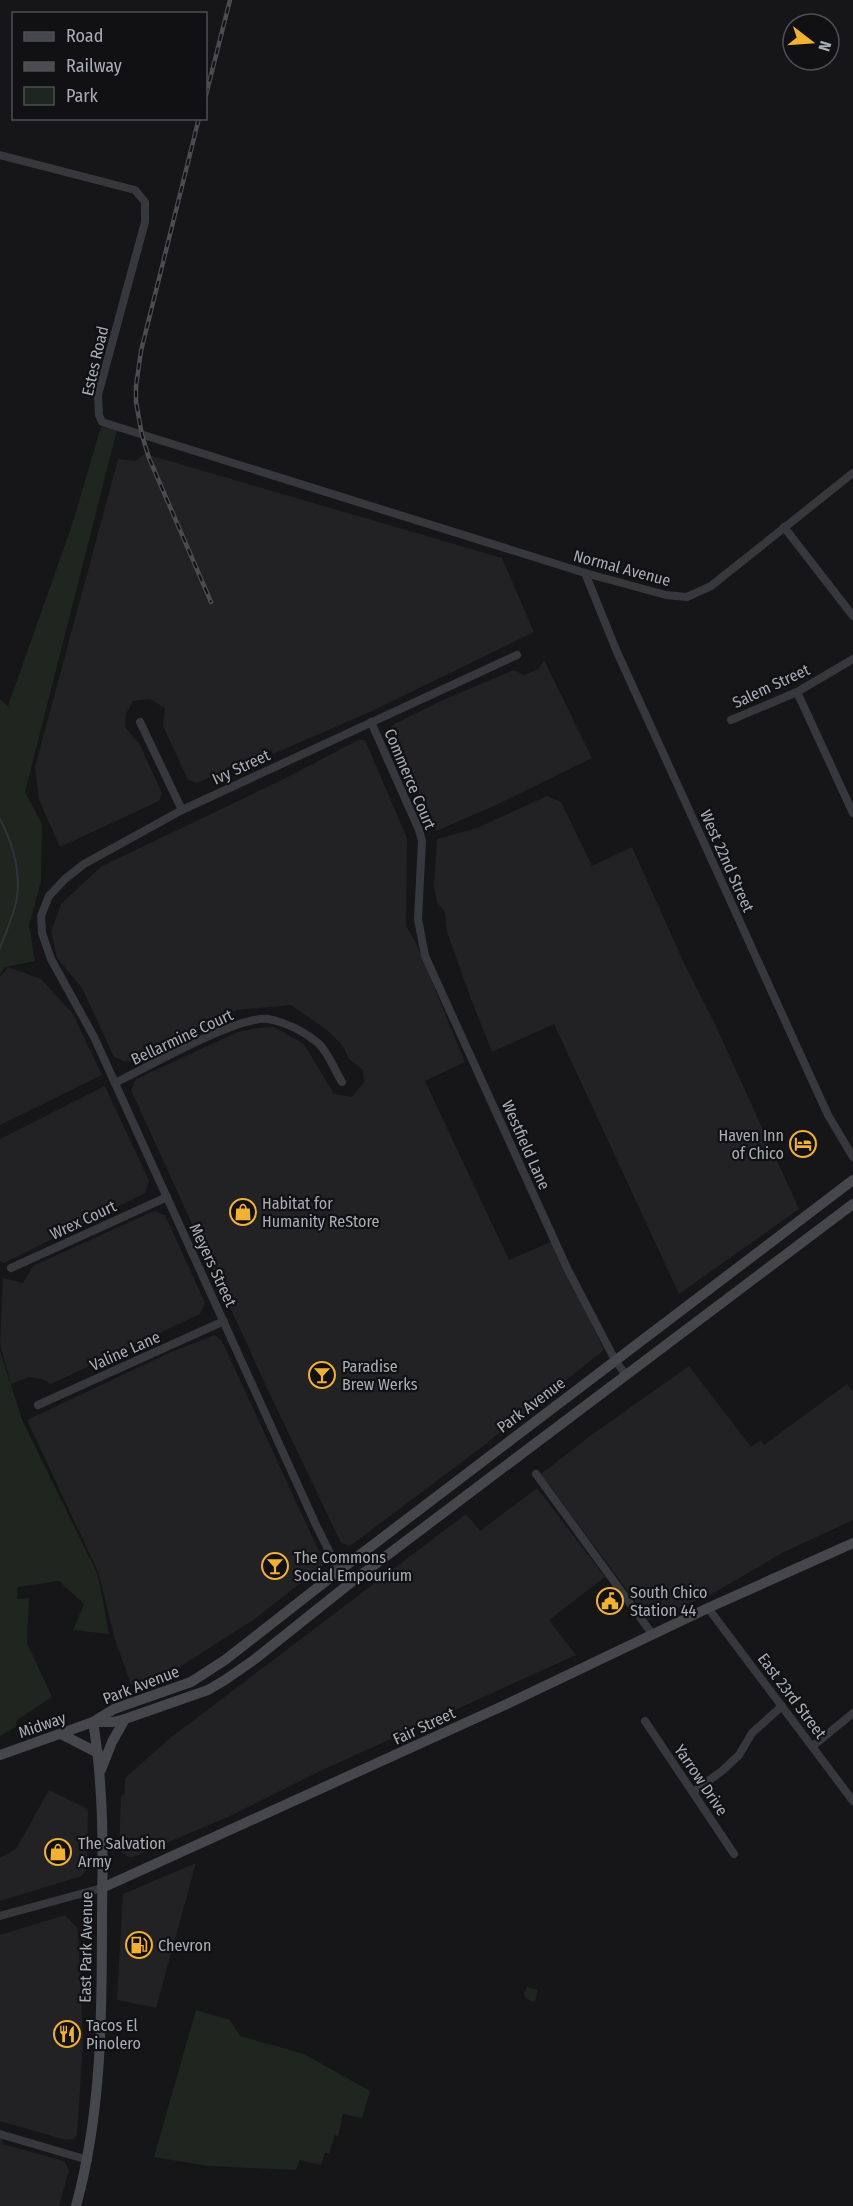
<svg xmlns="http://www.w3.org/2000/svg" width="853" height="2206" font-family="'Fira Sans Condensed',sans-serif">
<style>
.built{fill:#222225}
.green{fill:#1e261f}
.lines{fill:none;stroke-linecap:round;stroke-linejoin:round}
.stream{stroke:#2c353c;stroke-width:2}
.street{stroke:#37383d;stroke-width:8}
.secondary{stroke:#45474d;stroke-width:10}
.rail-casing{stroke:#4a4c52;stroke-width:4.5}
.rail{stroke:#111113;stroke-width:2;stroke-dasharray:7;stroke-linecap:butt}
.labels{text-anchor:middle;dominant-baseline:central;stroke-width:4.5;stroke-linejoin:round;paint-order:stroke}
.street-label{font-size:16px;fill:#a8adb8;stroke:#111113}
.poi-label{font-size:16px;fill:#a8adb8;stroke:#111113;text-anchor:start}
</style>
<rect width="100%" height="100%" fill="#161618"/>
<!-- built -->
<g class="built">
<polygon points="145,454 502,558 534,632 372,711 273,754 271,750 197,783 188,780 163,726 165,708 150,699 133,701 126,714 125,727 140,745 162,793 159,801 60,847 39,800 35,767 118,459 135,461"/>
<polygon points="544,660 592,758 494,806 436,831 389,730 394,724 443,700 514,670 524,675 539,669"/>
<polygon points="358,740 365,740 407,838 406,926 415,941 465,1062 425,1081 509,1260 553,1241 604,1350 478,1450 350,1546 341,1543 266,1386 131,1090 136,1079 238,1032 257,1028 274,1027 304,1044 334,1094 352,1097 364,1082 363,1070 349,1059 343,1046 327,1030 291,1005 237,1010 141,1057 126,1062 114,1057 82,988 57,958 51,931 61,904 102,866 284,779"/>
<polygon points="547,796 561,802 592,866 632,847 683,961 715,1024 799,1209 679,1294 554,1024 492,1052 471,999 447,932 445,912 437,902 434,886 437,839 477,828"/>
<polygon points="8,967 41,979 73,1014 102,1075 0,1125 0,977"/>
<polygon points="105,1086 149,1181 145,1193 4,1263 0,1261 0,1139"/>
<polygon points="154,1211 165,1215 205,1303 200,1314 51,1384 42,1379 29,1377 11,1384 0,1344 3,1278 23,1283 33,1266"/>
<polygon points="215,1335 222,1341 322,1558 322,1566 256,1618 155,1683 131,1684 114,1637 99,1574 27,1420 171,1352"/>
<polygon points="689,1366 751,1447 761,1440 764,1445 847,1384 853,1392 853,1520 782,1553 712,1594 649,1620 541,1474 590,1436"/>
<polygon points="537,1488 605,1577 549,1620 576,1655 318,1772 228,1817 133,1857 129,1857 119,1851 121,1796 125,1793 125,1778 169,1739 466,1514 480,1531"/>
<polygon points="49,1790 88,1809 87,1868 82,1876 0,1901 0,1858 16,1849"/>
<polygon points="196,1863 156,2008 117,2000 123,1894"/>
<polygon points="65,1915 78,1929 83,2041 77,2135 74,2139 66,2140 0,2121 0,1935"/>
<polygon points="0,2138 3,2139 2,2144 64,2161 69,2170 59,2206 0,2206"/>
</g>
<!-- green -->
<g class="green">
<polygon points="101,427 117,430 25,792 42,824 41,881 29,925 35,961 5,967 0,974 0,699 8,706 72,525"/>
<polygon points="0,1351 23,1422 98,1575 109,1634 73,1630 84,1604 59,1581 18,1587 17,1599 29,1598 27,1643 52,1697 17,1720 16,1727 0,1736"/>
<path d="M 527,1987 L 538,1990 L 535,2002 C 529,2000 525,2000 524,1993 Z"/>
<polygon points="196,2010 230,2020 240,2036 304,2054 370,2091 362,2118 343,2114 338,2136 335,2135 329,2153 325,2153 321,2165 300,2160 296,2170 208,2166 154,2157"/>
</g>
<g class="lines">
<!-- stream -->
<path class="stream" d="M 0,819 C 10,838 18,863 18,886 C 18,906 7,929 0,948"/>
<!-- street -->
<g class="street">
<polyline points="0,155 135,190 145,202 145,222 98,395 99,415 102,422 585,573 666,595 687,597 711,586 853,473"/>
<polyline points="784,527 853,616"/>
<polyline points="585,573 617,652 812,1080 828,1115 853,1157"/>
<polyline points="797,692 853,813"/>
<polyline points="731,720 797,692 853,659"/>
<polyline points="140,722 182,810"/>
<polyline points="371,722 419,830 422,841 418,919 425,956 567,1268 615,1360 626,1375"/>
<path d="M 115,1083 C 146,1068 238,1015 268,1019 C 286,1022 305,1032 318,1043 C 328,1052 335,1071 342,1082"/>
<polyline points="11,1268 167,1197"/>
<polyline points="38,1405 224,1321"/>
<polyline points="536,1474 653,1635"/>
<polyline points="349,1584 333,1559 316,1525 94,1037 51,959 42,933 41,916 49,896 65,879 84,864 182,810 517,655"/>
<polyline points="708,1608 853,1801"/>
<polyline points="645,1721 734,1854"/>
<polyline points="813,1746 853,1713"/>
<polyline points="693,1792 722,1771 739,1755 752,1733 782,1706"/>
<polyline points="0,1916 102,1888"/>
<polyline points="0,2134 88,2160"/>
</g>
<!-- secondary -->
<g class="secondary">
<polyline points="93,1722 113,1722 125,1719 208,1690 225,1680 255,1659 349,1584 853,1204"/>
<polyline points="61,1734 98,1753"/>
<polyline points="0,1755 93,1722 114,1709 191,1682 225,1660 340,1570 853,1180"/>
<polyline points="101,1770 112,1742 125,1719"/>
<polyline points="102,1888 507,1704 708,1608 853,1543"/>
<path d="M 76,2206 C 102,2112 102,2014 102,1917 C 103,1852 104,1787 93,1722"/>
</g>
<defs>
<g id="rail">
<polyline points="206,95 230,0"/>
<polyline points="199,118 141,351 136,386 136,402 142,435 149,458 211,602"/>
</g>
</defs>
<!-- rail casing -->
<use href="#rail" class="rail-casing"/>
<!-- rail -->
<use href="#rail" class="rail"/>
</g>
<!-- icons -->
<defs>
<symbol id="hotel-ring" viewBox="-11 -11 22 22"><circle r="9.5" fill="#111113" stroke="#f2b134" stroke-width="1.5"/><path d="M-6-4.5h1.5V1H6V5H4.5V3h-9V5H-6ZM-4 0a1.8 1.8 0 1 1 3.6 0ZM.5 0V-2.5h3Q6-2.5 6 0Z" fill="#f2b134"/></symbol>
<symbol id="shop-ring" viewBox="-11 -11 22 22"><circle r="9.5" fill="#111113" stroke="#f2b134" stroke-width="1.5"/><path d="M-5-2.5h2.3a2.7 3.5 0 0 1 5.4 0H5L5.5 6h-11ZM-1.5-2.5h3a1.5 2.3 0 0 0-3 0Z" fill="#f2b134"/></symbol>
<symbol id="bar-ring" viewBox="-11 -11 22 22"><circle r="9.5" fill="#111113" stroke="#f2b134" stroke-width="1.5"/><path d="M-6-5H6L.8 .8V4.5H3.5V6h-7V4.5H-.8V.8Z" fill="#f2b134"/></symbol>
<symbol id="civic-ring" viewBox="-11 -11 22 22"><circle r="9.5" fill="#111113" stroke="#f2b134" stroke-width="1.5"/><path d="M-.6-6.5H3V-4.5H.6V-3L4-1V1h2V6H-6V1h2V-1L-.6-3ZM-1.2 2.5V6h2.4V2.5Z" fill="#f2b134"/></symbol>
<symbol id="fuel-ring" viewBox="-11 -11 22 22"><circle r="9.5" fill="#111113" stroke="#f2b134" stroke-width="1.5"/><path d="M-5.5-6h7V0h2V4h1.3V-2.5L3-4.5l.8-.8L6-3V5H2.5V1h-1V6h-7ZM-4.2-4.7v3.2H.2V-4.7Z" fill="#f2b134"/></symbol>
<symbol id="restaurant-ring" viewBox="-11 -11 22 22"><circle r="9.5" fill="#111113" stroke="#f2b134" stroke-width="1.5"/><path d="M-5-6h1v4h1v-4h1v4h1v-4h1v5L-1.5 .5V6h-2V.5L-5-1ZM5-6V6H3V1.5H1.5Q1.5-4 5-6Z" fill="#f2b134"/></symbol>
</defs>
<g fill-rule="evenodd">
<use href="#hotel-ring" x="788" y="1129" width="30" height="30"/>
<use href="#shop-ring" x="228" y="1197" width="30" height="30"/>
<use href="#bar-ring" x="307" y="1360" width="30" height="30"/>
<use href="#bar-ring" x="260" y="1551" width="30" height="30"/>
<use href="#civic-ring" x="595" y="1586" width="30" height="30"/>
<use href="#shop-ring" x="43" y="1837" width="30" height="30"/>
<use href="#fuel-ring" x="124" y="1930" width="30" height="30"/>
<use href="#restaurant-ring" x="52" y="2019" width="30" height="30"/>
</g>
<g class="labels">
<!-- street labels -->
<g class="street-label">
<text transform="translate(95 361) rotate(-77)">Estes Road</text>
<text transform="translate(622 568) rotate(15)">Normal Avenue</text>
<text transform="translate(771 686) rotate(-25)">Salem Street</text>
<text transform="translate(241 767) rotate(-25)">Ivy Street</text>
<text transform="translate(410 779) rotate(67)">Commerce Court</text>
<text transform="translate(727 861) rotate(66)">West 22nd Street</text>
<text transform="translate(182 1037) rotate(-25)">Bellarmine Court</text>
<text transform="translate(526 1145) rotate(66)">Westfield Lane</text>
<text transform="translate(83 1220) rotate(-25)">Wrex Court</text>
<text transform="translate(213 1265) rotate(65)">Meyers Street</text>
<text transform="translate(125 1351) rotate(-24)">Valine Lane</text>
<text transform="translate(531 1405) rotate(-37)">Park Avenue</text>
<text transform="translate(141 1685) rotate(-21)">Park Avenue</text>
<text transform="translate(792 1696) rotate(53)">East 23rd Street</text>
<text transform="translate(42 1725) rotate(-19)">Midway</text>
<text transform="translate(424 1726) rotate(-25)">Fair Street</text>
<text transform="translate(701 1780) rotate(56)">Yarrow Drive</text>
<text transform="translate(86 1947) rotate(-89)">East Park Avenue</text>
</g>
<!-- poi labels -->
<g class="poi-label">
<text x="784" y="1135" text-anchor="end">Haven Inn<tspan x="784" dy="18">of Chico</tspan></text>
<text x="262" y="1203">Habitat for<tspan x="262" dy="18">Humanity ReStore</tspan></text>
<text x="342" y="1366">Paradise<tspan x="342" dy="18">Brew Werks</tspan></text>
<text x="294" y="1557">The Commons<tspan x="294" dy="18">Social Empourium</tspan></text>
<text x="630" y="1592">South Chico<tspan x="630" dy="18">Station 44</tspan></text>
<text x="78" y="1843">The Salvation<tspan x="78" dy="18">Army</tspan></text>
<text x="158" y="1945">Chevron</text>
<text x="86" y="2025">Tacos El<tspan x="86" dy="18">Pinolero</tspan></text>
</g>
</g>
<!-- legend -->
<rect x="12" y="12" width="195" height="108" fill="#111113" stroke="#4d4f55" stroke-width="1.5"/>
<rect x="24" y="32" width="30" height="9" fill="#45474d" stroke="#4d4f55" stroke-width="1.5"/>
<text x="66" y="42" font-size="18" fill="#a8adb8">Road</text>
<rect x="24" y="62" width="30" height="9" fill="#4a4c52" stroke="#4d4f55" stroke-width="1.5"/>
<text x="66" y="72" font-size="18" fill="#a8adb8">Railway</text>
<rect x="24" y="87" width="30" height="18" fill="#1e261f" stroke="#4d4f55" stroke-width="1.5"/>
<text x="66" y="102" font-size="18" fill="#a8adb8">Park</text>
<!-- north arrow -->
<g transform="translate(811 42) rotate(107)"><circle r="28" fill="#111113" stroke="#4d4f55" stroke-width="1.5"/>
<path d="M0-4.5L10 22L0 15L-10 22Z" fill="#f2b134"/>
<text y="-9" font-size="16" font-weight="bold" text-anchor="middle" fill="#a8adb8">N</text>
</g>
</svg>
